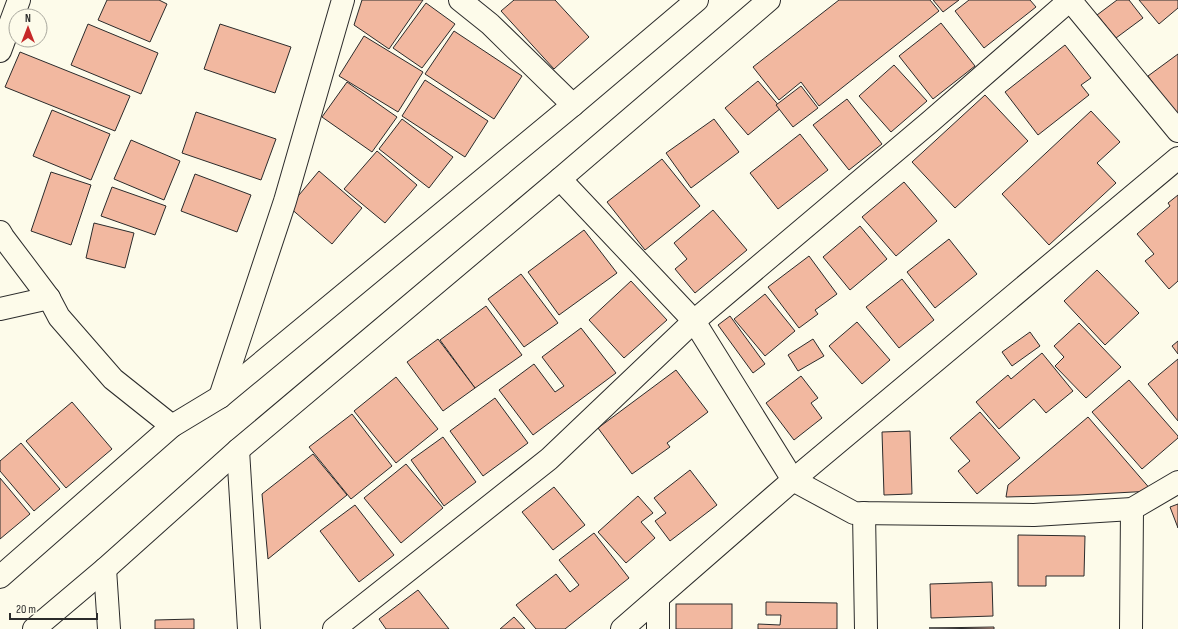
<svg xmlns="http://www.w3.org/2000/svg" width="1178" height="629" font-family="'Sofia Sans Condensed',sans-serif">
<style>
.building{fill:#f2b8a0;stroke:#2b2b2b}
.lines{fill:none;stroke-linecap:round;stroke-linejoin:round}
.minor-casing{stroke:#2b2b2b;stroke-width:24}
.major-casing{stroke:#2b2b2b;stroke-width:24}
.minor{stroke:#fdfbea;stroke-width:22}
.major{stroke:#fdfbea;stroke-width:22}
</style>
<rect width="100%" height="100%" fill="#fdfbea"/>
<!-- building -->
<g class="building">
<polygon points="107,0 159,0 167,4 150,42 98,20"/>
<polygon points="362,0 423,0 389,49 354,25"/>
<polygon points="514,0 555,0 589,37 554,69 501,11"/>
<polygon points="839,0 930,0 939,11 819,106 801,82 779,100 753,67"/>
<polygon points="933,0 959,0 943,12"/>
<polygon points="969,0 1030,0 1036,7 984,48 955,11"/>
<polygon points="1117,0 1129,0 1143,18 1116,38 1097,15"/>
<polygon points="1139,0 1178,0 1178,8 1159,24"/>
<polygon points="426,3 455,24 422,68 393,48"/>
<polygon points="941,23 975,66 933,99 899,56"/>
<polygon points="88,24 158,53 141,94 71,65"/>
<polygon points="220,24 291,47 275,93 204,69"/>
<polygon points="454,31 522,76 494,119 425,74"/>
<polygon points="364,36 423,72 398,112 339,76"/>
<polygon points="1065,45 1091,78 1081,85 1089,95 1038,135 1005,92"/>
<polygon points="20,52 130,96 115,131 5,87"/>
<polygon points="1178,54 1178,114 1176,115 1148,76"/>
<polygon points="894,65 927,101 891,132 859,96"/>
<polygon points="425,80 488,121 465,157 402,116"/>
<polygon points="758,81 781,108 748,135 725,108"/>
<polygon points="347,82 397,117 372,152 322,117"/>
<polygon points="801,86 818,108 793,127 776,105"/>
<polygon points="985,95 1028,141 955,208 912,162"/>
<polygon points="847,99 882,144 849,170 813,125"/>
<polygon points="52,110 110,134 91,180 33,156"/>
<polygon points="1091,111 1120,142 1097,163 1116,183 1049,245 1002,194"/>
<polygon points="196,112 276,139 261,180 182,153"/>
<polygon points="402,119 453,157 429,188 379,149"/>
<polygon points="714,119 739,152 691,188 666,153"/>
<polygon points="800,134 828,170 778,209 750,173"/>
<polygon points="131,140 180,161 164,200 114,179"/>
<polygon points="377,151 417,185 385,223 344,189"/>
<polygon points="662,159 700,206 645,250 607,202"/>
<polygon points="319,171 362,208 332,244 289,207"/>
<polygon points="51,172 91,185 71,245 31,231"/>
<polygon points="195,174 251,195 237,232 181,211"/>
<polygon points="904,182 937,221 896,256 862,217"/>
<polygon points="112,187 166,206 155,235 101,216"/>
<polygon points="1178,195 1178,281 1169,289 1145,261 1154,254 1137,234 1170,206 1168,203"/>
<polygon points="713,210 747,250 695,293 675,269 687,259 674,243"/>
<polygon points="94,223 134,233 125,268 86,258"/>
<polygon points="860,226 887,259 850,290 823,257"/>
<polygon points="584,230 617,273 559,315 528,272"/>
<polygon points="949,239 977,274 935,308 907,272"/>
<polygon points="809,256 837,294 815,310 818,314 799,328 768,287"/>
<polygon points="1097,270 1139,313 1105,345 1064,301"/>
<polygon points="521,274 558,323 524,347 488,299"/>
<polygon points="902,279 934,320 899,348 866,307"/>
<polygon points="631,281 667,320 624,358 589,320"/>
<polygon points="765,294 795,331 765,356 734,319"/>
<polygon points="486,306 522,355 475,388 440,340"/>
<polygon points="730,316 765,364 753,373 718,325"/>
<polygon points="857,322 890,360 862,384 829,346"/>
<polygon points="1079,323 1121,367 1086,398 1055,366 1064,357 1054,346"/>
<polygon points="581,328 616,373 533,435 499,390 534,364 555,392 564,386 542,357"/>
<polygon points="1030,332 1040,346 1012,366 1002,352"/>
<polygon points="438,339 475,388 443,411 407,362"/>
<polygon points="813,339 824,356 798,371 788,355"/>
<polygon points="1178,341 1178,354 1172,346"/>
<polygon points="1042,353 1073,391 1046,413 1034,399 999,429 976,402 1008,375 1011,379"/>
<polygon points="1178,359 1178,421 1148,384"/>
<polygon points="676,370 708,412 667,443 670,447 632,474 598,428"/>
<polygon points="801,376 818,398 811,403 822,418 794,440 766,403"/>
<polygon points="396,377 438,429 396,463 354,411"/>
<polygon points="1129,380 1178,436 1178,438 1142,469 1092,412"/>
<polygon points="495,398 528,443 483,476 450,431"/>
<polygon points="72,402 112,449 66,488 26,441"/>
<polygon points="980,412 1020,458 977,494 958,471 970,461 950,438"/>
<polygon points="352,414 392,466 351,499 309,447"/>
<polygon points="1088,417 1152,491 1078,495 1006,497 1008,485"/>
<polygon points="910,431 912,494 884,495 882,432"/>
<polygon points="443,437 476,482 444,506 411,460"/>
<polygon points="21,443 60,489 34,511 0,471 0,461"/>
<polygon points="313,454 347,495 268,559 262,494"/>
<polygon points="406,464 443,508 401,543 364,498"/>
<polygon points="690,470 717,505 670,541 655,521 666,513 654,498"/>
<polygon points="0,478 30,514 0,539"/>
<polygon points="554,487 585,525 553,550 522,512"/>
<polygon points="638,496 653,513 641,522 655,538 626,563 598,532"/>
<polygon points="1178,504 1178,528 1170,507"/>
<polygon points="355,505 394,555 359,582 320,531"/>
<polygon points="594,533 629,578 565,629 536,629 516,605 556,574 570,592 579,585 559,560"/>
<polygon points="1018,535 1085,536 1084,576 1046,576 1046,586 1018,586"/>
<polygon points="992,582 993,616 931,618 930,584"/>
<polygon points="418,590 449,629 386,629 379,619"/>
<polygon points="766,602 837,603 837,629 758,629 758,624 780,625 781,615 766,615"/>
<rect x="676" y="604" width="56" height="25"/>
<polygon points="514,617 525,629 500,629"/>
<polygon points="194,619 194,629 155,629 155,620"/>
<polygon points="994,627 994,629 929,628"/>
</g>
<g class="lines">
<defs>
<g id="minor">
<polyline points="460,0 490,24 573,105"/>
<polyline points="1070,0 1178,131"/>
<polyline points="0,51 19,0"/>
<polyline points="560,179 694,321 793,480 854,513 1034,515 1132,509 1178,482"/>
<polyline points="0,232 3,237 49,298 59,317 113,379 172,426"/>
<polyline points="0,309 49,298"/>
<polyline points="220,397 285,201 343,0"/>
<polyline points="238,450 249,629"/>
<polyline points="864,513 866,629"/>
<polyline points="105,569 109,629"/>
<polyline points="334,629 549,459 694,321 931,121 1070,0"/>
<polyline points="622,629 793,480 1178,158"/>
<polyline points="658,629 658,598"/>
<polyline points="1131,629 1132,509"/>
</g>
<g id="major">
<polyline points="0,577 172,426 220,397 573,105 697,0"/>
<polyline points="34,629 105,569 238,450 560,179 769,0"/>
</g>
</defs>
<!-- minor casing -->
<use href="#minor" class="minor-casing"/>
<!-- major casing -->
<use href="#major" class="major-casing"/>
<!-- minor -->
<use href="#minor" class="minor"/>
<!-- major -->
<use href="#major" class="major"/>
</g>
<!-- north arrow -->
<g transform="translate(28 28)"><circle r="19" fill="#fdfbea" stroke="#a9a89e"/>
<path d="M0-3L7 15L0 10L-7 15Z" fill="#c62828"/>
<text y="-6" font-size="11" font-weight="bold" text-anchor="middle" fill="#2b2b2b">N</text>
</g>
<!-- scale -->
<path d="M10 613v6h87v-6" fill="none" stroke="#2b2b2b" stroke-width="2"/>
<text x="16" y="613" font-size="12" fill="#2b2b2b" stroke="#fdfbea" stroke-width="3" paint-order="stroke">20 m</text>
</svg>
